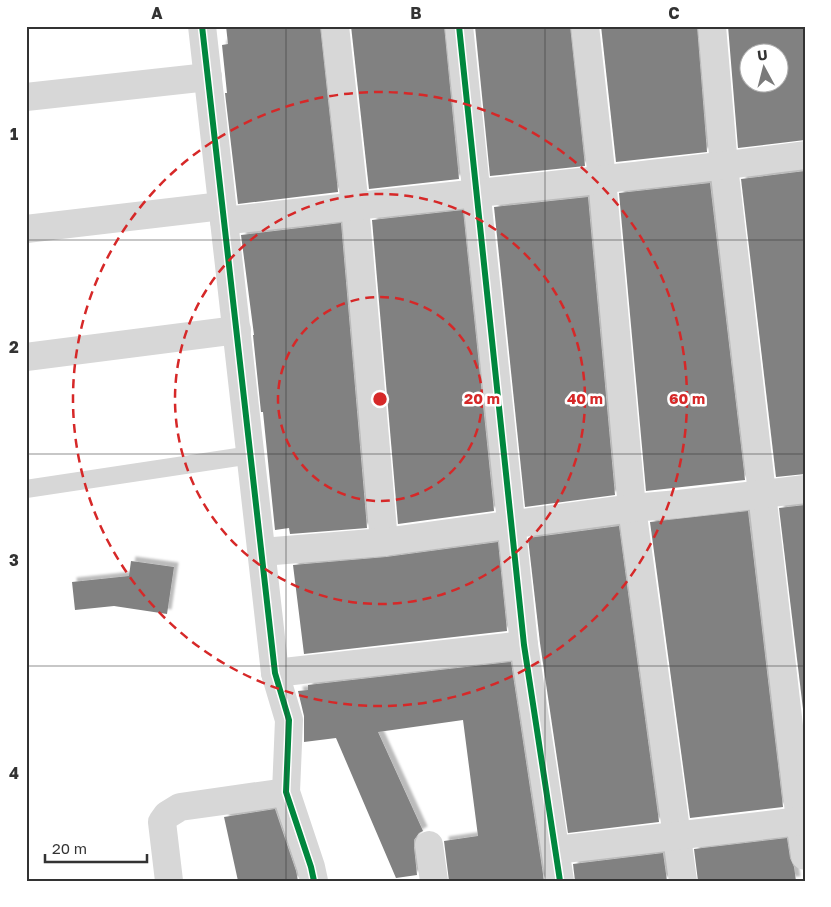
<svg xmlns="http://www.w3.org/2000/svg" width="831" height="907" font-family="'Golos Text',sans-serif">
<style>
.building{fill:#818181;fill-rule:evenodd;filter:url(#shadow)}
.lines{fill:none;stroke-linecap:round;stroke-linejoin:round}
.lane{stroke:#d7d7d7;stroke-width:18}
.street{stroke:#d7d7d7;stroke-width:28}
.cycleway-casing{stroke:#fff;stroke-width:9}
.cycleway{stroke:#00873e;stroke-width:6}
.grid{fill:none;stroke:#333;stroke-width:1;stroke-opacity:0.55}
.ring{fill:none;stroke:#d62828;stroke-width:2.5;stroke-dasharray:9 6}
.centre{fill:#d62828;stroke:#fff;stroke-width:2.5}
.ring-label{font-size:15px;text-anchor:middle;font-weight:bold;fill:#d62828;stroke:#fff;stroke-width:5;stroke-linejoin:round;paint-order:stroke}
.neatline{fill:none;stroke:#333;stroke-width:2}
.grid-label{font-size:16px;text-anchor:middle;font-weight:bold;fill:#333}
</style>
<defs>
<filter id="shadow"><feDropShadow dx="4.5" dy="-4.5" stdDeviation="1" flood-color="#0004"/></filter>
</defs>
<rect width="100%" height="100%" fill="#fff"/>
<!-- building -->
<g class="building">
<polygon points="226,26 320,26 338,192 238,204 225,93 227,93 222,45 228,44"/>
<polygon points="351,26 444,26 459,179 369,189"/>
<polygon points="475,26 570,26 585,166 490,176"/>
<polygon points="601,26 697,26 707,152 616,162"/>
<path d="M 728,26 L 805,26 L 805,140 L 738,148 ZM 748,52 L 778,52 L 778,82 L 748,82 Z"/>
<polygon points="805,171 805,474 776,477 741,179"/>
<polygon points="710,183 745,480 646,491 619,193"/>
<polygon points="588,197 615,495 525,507 494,207"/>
<polygon points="463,210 494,511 398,524 372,220"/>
<polygon points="341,223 367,528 290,534 289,528 275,530 263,412 261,412 253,335 254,335 241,235"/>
<polygon points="805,505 805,726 779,508"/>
<polygon points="748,511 783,807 690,818 650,522"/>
<polygon points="619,526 659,822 568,833 540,643 528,538"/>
<polygon points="498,542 507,631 304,654 293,565 386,557"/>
<polygon points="131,561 174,567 167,614 114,606 75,610 72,582 129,576"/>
<polygon points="511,662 544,881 449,881 444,841 478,836 463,720 378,732 423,831 419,833 414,840 414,847 417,875 396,878 336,738 304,742 304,716 298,691 308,690 308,685"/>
<polygon points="275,809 296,871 298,881 238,881 224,817"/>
<polygon points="787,838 790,858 794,867 796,881 698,881 694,849"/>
<polygon points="663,853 667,881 575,881 573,864"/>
</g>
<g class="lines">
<!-- lane -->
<polyline class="lane" points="26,489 251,455"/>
<!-- street -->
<g class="street">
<polyline points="202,26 275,673 289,720 286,792 311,867 314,881"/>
<polyline points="335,26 355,206 384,542"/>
<polyline points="459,26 524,645 560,881"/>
<polyline points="585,26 602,179 632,508 683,881"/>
<polyline points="712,26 724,166 800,821 805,856"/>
<polyline points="26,97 208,77"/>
<path d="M 224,221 C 417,198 612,181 805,155"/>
<polyline points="26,229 222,206"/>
<polyline points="26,357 237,330"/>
<polyline points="262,552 384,542 632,508 679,504 805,489"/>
<polyline points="275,673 524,645"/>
<polyline points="429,845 434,881"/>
<polyline points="556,850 800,821"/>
<polyline points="169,881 162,822 167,815 180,807 286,792"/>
</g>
<defs>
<g id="cycleway">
<polyline points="202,26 275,673 289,720 286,792 311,867 314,881"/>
<polyline points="459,26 524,645 560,881"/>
</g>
</defs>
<!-- cycleway casing -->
<use href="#cycleway" class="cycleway-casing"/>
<!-- cycleway -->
<use href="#cycleway" class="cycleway"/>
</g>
<!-- grid -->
<path class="grid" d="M 286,26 L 286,881M 545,26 L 545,881M 26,240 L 805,240M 26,454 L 805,454M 26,666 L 805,666"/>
<!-- distance rings -->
<g class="ring">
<circle cx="380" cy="399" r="102"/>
<circle cx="380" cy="399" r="205"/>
<circle cx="380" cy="399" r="307"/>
</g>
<circle cx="380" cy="399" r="8" class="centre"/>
<g class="ring-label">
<text x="482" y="404">20 m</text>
<text x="585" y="404">40 m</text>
<text x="687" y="404">60 m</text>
</g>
<!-- border -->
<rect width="831" height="907" fill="none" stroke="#ffffff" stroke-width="55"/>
<!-- north arrow -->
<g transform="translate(764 68) rotate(353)"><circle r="24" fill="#ffffff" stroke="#adadad"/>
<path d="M0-4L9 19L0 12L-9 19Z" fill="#7a7a7a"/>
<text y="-8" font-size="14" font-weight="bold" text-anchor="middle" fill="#333333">U</text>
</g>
<!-- scale -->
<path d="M45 854v8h102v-8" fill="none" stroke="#333333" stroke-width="2.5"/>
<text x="52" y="854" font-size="15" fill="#333333" stroke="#ffffff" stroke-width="4" paint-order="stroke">20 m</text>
<rect x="28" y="28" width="776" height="852" class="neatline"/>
<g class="grid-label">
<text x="157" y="19">A</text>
<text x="416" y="19">B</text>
<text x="674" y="19">C</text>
<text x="14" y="140">1</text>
<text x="14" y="353">2</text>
<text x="14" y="566">3</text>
<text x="14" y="779">4</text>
</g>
</svg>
